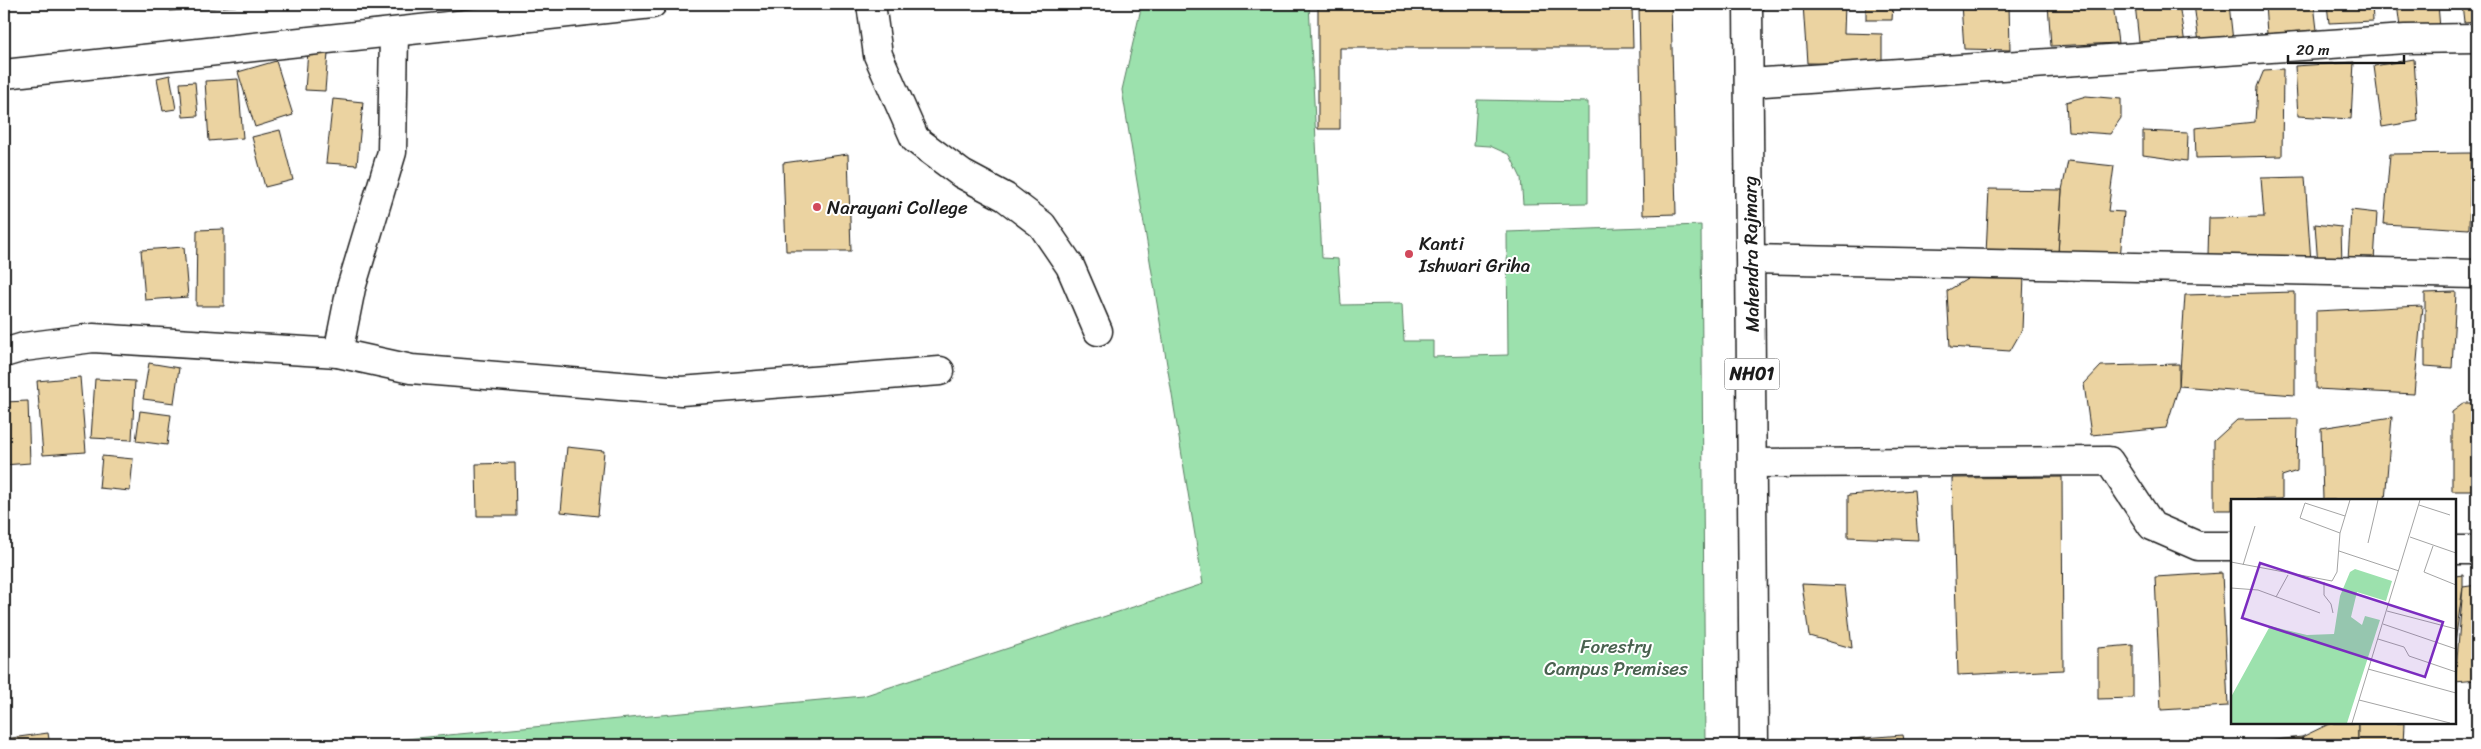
<svg xmlns="http://www.w3.org/2000/svg" width="2481" height="749" font-family="Sriracha,sans-serif">
<style>
.green{fill:#9ce1ad;stroke:#5c7e64}
.building{fill:#ebd3a1;stroke:#1c1c1c}
.lines{fill:none;stroke-linecap:round;stroke-linejoin:round}
.street-casing{stroke:#1c1c1c;stroke-width:31}
.highway-casing{stroke:#1c1c1c;stroke-width:31}
.street{stroke:#fff;stroke-width:28}
.highway{stroke:#fff;stroke-width:28}
.poi-dot{fill:#d1495b;stroke:#fff;stroke-width:2}
.labels{text-anchor:middle;dominant-baseline:central;stroke-width:4;stroke-linejoin:round;paint-order:stroke}
.shield{fill:#fff;stroke:#606060;stroke-width:1}
.shield-label{font-size:18px;font-weight:bold;fill:#1c1c1c}
.poi-label{font-size:19px;fill:#1c1c1c;stroke:#fff;text-anchor:start}
.street-label{font-size:19px;fill:#1c1c1c;stroke:#fff}
.park-label{font-size:19px;fill:#49614f;stroke:#fff}
.inset-road{fill:none;stroke:#a4a4a4;stroke-width:1}
.view{fill:#7b2cbf;fill-opacity:0.15;stroke:#7b2cbf;stroke-width:2.5}
.inset-edge{fill:none;stroke:#1c1c1c;stroke-width:2.5}
</style>
<rect width="100%" height="100%" fill="#fff"/>
<filter id="ink" filterUnits="userSpaceOnUse"><feTurbulence type="fractalNoise" baseFrequency=".02" numOctaves="2"/><feDisplacementMap in="SourceGraphic" scale="10" xChannelSelector="R" yChannelSelector="G"/><feConvolveMatrix kernelMatrix="1 2 1 2 8 2 1 2 1" color-interpolation-filters="sRGB"/></filter>
<g filter="url(#ink)">
<!-- green -->
<g class="green">
<polygon points="1142,4 1309,4 1322,258 1338,259 1341,305 1402,304 1404,341 1433,341 1433,357 1508,355 1507,232 1701,225 1705,745 373,745 374,742 863,696 1203,584 1122,90"/>
<polygon points="1477,100 1588,102 1588,203 1523,204 1521,178 1510,155 1490,146 1474,145"/>
</g>
<!-- building -->
<g class="building">
<polygon points="169,4 235,4 236,6 170,11"/>
<polygon points="1803,4 1845,4 1844,33 1882,34 1882,64 1807,63"/>
<polygon points="1866,4 1893,4 1892,20 1866,20"/>
<polygon points="1961,4 2009,4 2010,50 1964,49"/>
<polygon points="2048,4 2113,4 2118,43 2051,46"/>
<polygon points="2135,4 2179,4 2185,44 2139,42"/>
<polygon points="2194,4 2229,4 2233,41 2199,43"/>
<polygon points="2265,4 2314,4 2317,30 2267,34"/>
<polygon points="2327,4 2372,4 2373,21 2329,23"/>
<polygon points="2397,4 2438,4 2440,29 2400,27"/>
<polygon points="2462,4 2477,4 2477,21 2464,22"/>
<polygon points="1671,5 1676,214 1643,215 1639,7"/>
<polygon points="1318,6 1632,6 1633,48 1340,48 1340,129 1318,129"/>
<polygon points="308,51 328,53 325,91 305,90"/>
<polygon points="2414,59 2418,121 2382,127 2374,66"/>
<polygon points="276,61 293,115 255,127 238,72"/>
<polygon points="2354,62 2351,119 2298,116 2295,66"/>
<polygon points="2283,69 2282,156 2196,158 2195,128 2255,122 2257,87 2264,70"/>
<polygon points="170,75 176,109 163,111 157,78"/>
<polygon points="238,79 243,138 209,141 205,81"/>
<polygon points="195,82 198,116 183,117 180,83"/>
<polygon points="2086,96 2121,99 2121,118 2110,134 2068,131 2066,102"/>
<polygon points="333,99 363,102 357,165 326,163"/>
<polygon points="280,130 293,180 265,187 252,137"/>
<polygon points="2143,131 2188,133 2187,161 2143,155"/>
<polygon points="2471,153 2469,229 2384,224 2390,154"/>
<polygon points="848,154 851,251 786,251 783,163"/>
<polygon points="2068,161 2114,166 2108,211 2124,212 2120,259 2058,253 2062,190"/>
<polygon points="2305,177 2311,262 2208,255 2209,218 2264,217 2261,178"/>
<polygon points="1989,189 2062,190 2058,253 1986,254"/>
<polygon points="2351,210 2377,213 2374,261 2348,260"/>
<polygon points="2315,224 2341,227 2342,266 2318,266"/>
<polygon points="224,229 224,306 196,306 197,230"/>
<polygon points="184,247 188,297 145,300 141,250"/>
<polygon points="1974,275 2024,275 2022,330 2010,351 1950,347 1947,291"/>
<polygon points="2295,292 2295,395 2179,386 2185,295"/>
<polygon points="2456,292 2452,368 2425,366 2425,293"/>
<polygon points="2422,306 2414,394 2316,389 2316,311"/>
<polygon points="149,363 179,368 174,403 143,399"/>
<polygon points="2179,364 2179,386 2166,428 2091,435 2084,384 2101,366"/>
<polygon points="80,377 86,452 43,455 37,381"/>
<polygon points="95,379 135,381 132,440 91,438"/>
<polygon points="28,401 30,463 4,465 4,402"/>
<polygon points="2464,403 2477,403 2477,491 2452,491 2452,412"/>
<polygon points="140,411 171,415 167,445 136,441"/>
<polygon points="2392,417 2385,500 2323,500 2321,428"/>
<polygon points="2298,419 2297,471 2282,476 2282,499 2232,500 2232,510 2214,510 2214,441 2237,420"/>
<polygon points="567,447 604,451 598,516 561,512"/>
<polygon points="102,456 133,459 130,491 99,488"/>
<polygon points="515,463 516,516 477,516 476,464"/>
<polygon points="2062,477 2063,670 1958,675 1952,478"/>
<polygon points="1914,490 1918,540 1848,537 1848,495"/>
<polygon points="2222,573 2228,706 2161,710 2155,577"/>
<polygon points="2463,575 2463,587 2455,642 2455,576"/>
<polygon points="1802,584 1845,586 1852,648 1809,636"/>
<polygon points="2477,585 2477,680 2455,682 2463,587"/>
<polygon points="2133,645 2133,698 2098,699 2098,648"/>
<polygon points="2331,723 2358,723 2358,745 2302,745 2302,737"/>
<polygon points="2358,723 2404,723 2403,745 2358,745"/>
<polygon points="48,733 50,745 4,745 4,739"/>
<polygon points="1903,735 1905,745 1837,745 1837,740"/>
<polygon points="2302,737 2302,745 2258,745 2258,742"/>
</g>
<g class="lines">
<defs>
<g id="street">
<polyline points="871,4 878,55 915,139 962,174 1005,197 1042,225 1070,266 1098,331"/>
<polyline points="4,74 652,4"/>
<polyline points="1750,83 2405,39 2477,38"/>
<polyline points="1751,259 2477,274"/>
<polyline points="4,353 24,347 93,338 338,353 411,369 681,391 940,371"/>
<polyline points="338,353 351,288 392,152 394,33"/>
<polyline points="1753,463 2109,461 2152,526 2198,546 2232,546"/>
<polyline points="2455,550 2477,550"/>
</g>
<polyline id="highway" points="1748,4 1754,745"/>
</defs>
<!-- street casing -->
<use href="#street" class="street-casing"/>
<!-- highway casing -->
<use href="#highway" class="highway-casing"/>
<!-- street -->
<use href="#street" class="street"/>
<!-- highway -->
<use href="#highway" class="highway"/>
</g>
</g>
<!-- markers -->
<g class="poi-dot">
<circle cx="817" cy="207" r="5"/>
<circle cx="1409" cy="254" r="5"/>
</g>
<g class="labels">
<!-- shield labels -->
<rect class="shield" x="1724.5" y="358.5" width="55" height="31" rx="4"/>
<g class="shield-label">
<text x="1752" y="374">NH01</text>
</g>
<!-- poi labels -->
<g class="poi-label">
<text x="827" y="207">Narayani College</text>
<text x="1419" y="243">Kanti<tspan x="1419" dy="22">Ishwari Griha</tspan></text>
</g>
<!-- street labels -->
<g class="street-label">
<text transform="translate(1751 254) rotate(-91)">Mahendra Rajmarg</text>
</g>
<!-- park labels -->
<g class="park-label">
<text x="1616" y="646">Forestry<tspan x="1616" dy="22">Campus Premises</tspan></text>
</g>
</g>
<!-- overview -->
<g transform="translate(2231 499)">
<rect width="225" height="225" fill="#fff"/>
<path d="M 124,70 L 161,82 L 155,102 L 126,93 L 120,118 L 131,126 L 134,117 L 149,121 L 116,224 L 0,224 L 0,198 L 39,127 L 76,136 L 103,135 L 109,97 L 119,73 Z" fill="#9ce1ad"/>
<path class="inset-road" d="M 188,6 L 219,16M 109,34 L 69,19 L 74,4 L 114,17M 179,38 L 225,54M 137,44 L 147,1M 202,47 L 193,73 L 225,86M 108,52 L 168,72M 0,63 L 101,82 L 106,73 L 109,34 L 119,1M 12,66 L 24,27M 93,83 L 93,96 L 100,105 L 102,114M 0,89 L 27,91 L 89,114M 45,98 L 57,76M 156,112 L 225,130M 152,125 L 225,150M 147,140 L 173,148 L 178,157 L 225,173M 137,170 L 225,194M 128,201 L 219,224M 121,224 L 189,1"/>
<path class="view" d="M 29,64 L 212,123 L 194,178 L 11,119 Z"/>
<rect width="225" height="225" class="inset-edge"/>
</g>
<!-- margin -->
<rect width="2481" height="749" fill="none" stroke="#fff" stroke-width="20"/>
<rect x="10" y="10" width="2461" height="729" fill="none" stroke="#1c1c1c" stroke-width="2" filter="url(#ink)"/>
<!-- scale -->
<path d="M2288 55v8h116v-8" fill="none" stroke="#1c1c1c" stroke-width="2.5"/>
<text x="2296" y="55" font-size="15" fill="#1c1c1c" stroke="#ffffff" stroke-width="4" paint-order="stroke">20 m</text>
</svg>
